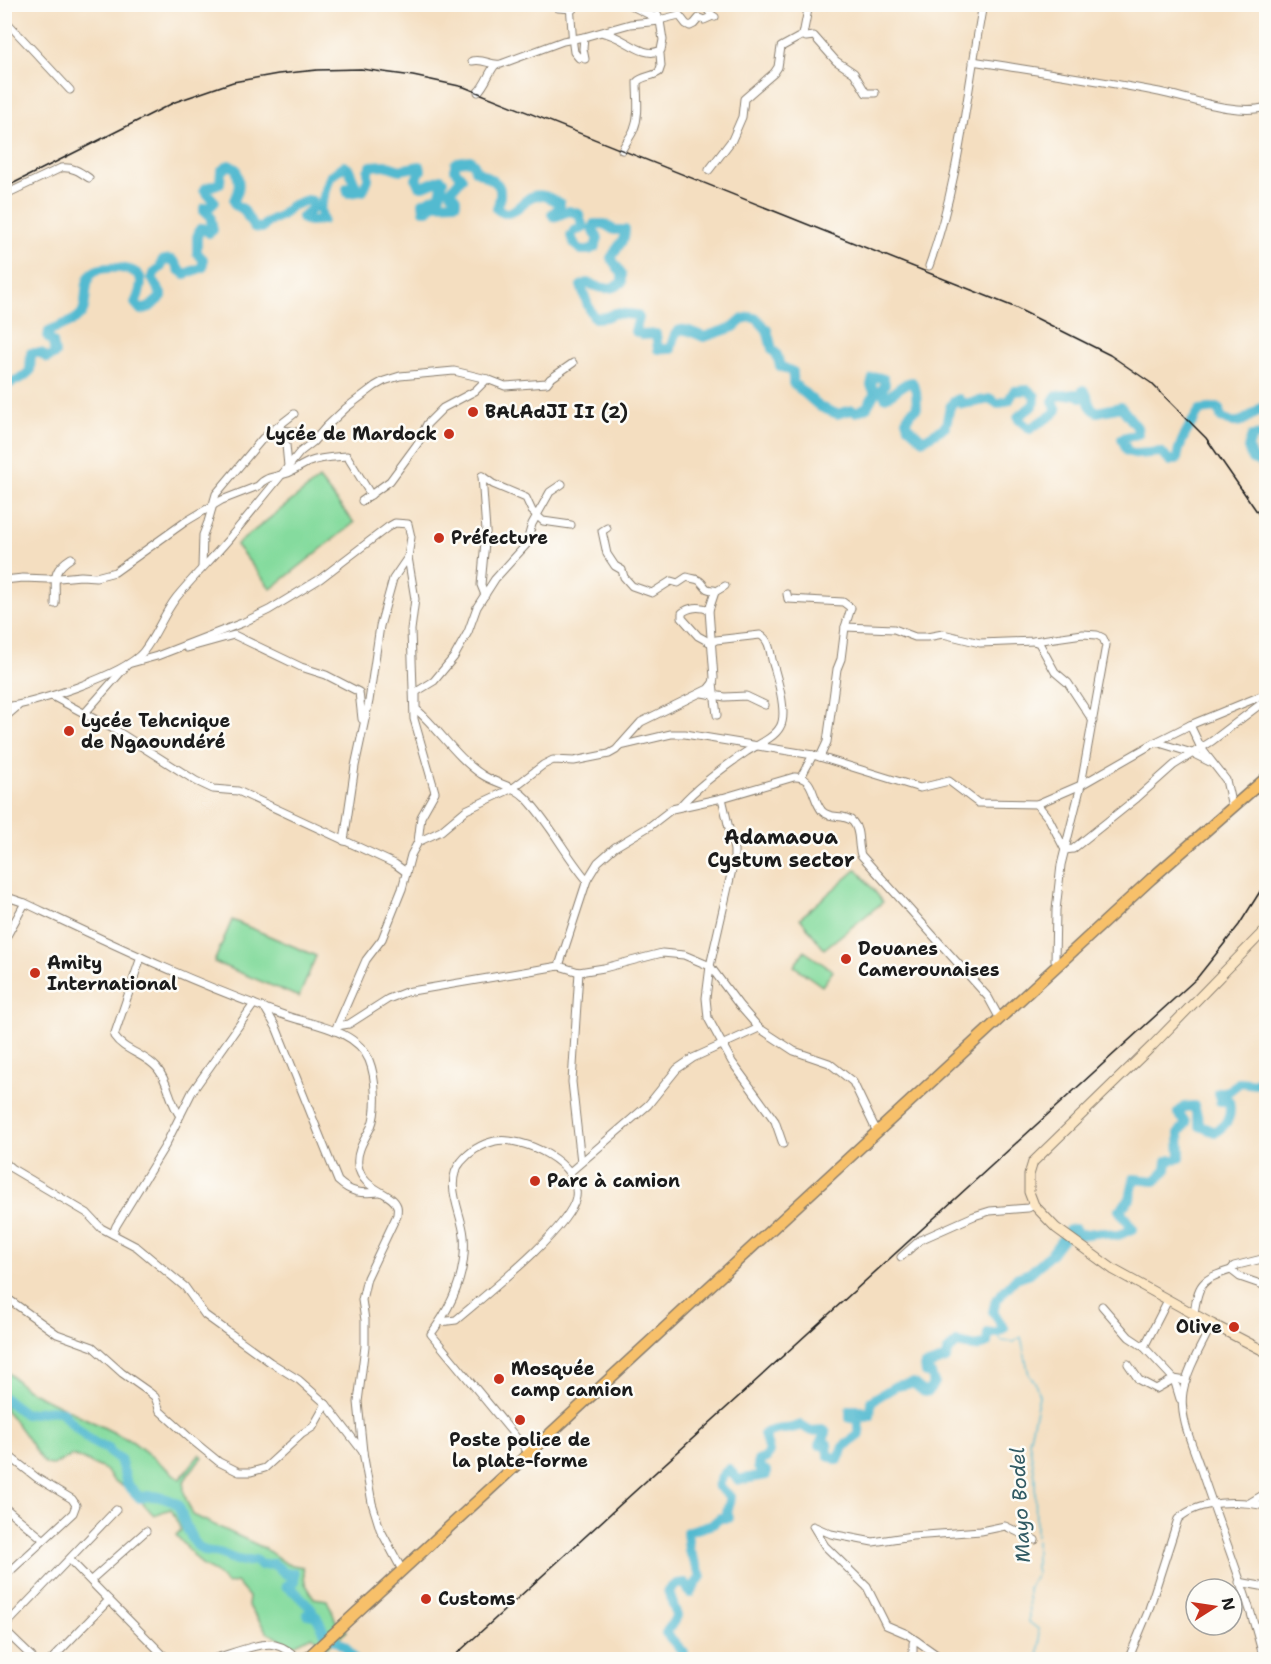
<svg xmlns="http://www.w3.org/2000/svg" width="1271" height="1664" font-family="'Shantell Sans',sans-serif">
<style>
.green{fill:#85db9e;stroke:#507c5d;stroke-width:1.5}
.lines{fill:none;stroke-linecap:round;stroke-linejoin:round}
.stream{stroke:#52bad0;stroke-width:1.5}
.river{stroke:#52bad0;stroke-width:10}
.street-casing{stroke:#887d6e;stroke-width:9}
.secondary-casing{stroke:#887d6e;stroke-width:11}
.primary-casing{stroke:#887d6e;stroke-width:13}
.street{stroke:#fff;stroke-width:7}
.secondary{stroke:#fce6c4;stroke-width:9}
.primary{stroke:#f7c06b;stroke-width:10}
.rail{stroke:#1c1c1c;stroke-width:1.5}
.poi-dot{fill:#c8321e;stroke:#fdfcf7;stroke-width:2}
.labels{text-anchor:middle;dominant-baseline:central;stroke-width:5;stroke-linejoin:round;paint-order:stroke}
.poi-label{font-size:18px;font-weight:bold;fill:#1c1c1c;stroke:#fdfcf7;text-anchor:start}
.neighbourhood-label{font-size:20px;font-weight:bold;fill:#1c1c1c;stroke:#fdfcf7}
.water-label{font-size:20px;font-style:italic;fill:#325b64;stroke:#fdfcf7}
</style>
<rect width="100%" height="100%" fill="#fdfcf7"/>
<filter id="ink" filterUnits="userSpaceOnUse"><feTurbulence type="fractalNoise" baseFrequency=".0167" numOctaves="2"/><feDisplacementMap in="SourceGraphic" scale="12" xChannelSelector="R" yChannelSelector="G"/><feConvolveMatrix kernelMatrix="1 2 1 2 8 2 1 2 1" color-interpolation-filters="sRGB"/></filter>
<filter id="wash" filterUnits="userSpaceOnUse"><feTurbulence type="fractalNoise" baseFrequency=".008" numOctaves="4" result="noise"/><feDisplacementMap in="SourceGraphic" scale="24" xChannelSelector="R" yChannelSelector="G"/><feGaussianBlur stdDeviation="1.35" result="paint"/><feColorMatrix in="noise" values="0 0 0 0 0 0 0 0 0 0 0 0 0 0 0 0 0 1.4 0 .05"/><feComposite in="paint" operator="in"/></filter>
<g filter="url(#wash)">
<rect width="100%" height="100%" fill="#f4dec0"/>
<!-- green -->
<g class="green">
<polygon points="319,479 354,523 271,589 236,545"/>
<polygon points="857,869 883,902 824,949 800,918"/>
<polygon points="232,920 316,956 299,997 214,962"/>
<polygon points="804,951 833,971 822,986 794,966"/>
<path d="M 4,1369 L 26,1389 L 133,1442 L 180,1479 L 200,1454 L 203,1457 C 181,1482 178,1483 193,1515 L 264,1548 L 287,1564 L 303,1567 L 305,1583 L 314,1598 L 327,1600 L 336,1621 L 347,1631 L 328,1647 L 312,1636 L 292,1646 L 267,1632 L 248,1605 L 249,1597 L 236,1582 L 227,1584 L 215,1572 L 203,1566 L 176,1535 L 181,1530 L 171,1509 L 154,1515 L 129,1490 L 113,1480 L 106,1470 L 80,1458 L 72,1456 L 53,1465 L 45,1464 C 31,1446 21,1426 5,1410 Z"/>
</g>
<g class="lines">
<!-- stream -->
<g class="stream">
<polyline points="998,1333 1001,1341 1014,1342 1021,1337 1029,1375 1035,1382 1039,1396 1029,1441 1035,1476 1036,1536"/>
<polyline points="1036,1541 1036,1575 1028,1588 1029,1620 1029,1622 1038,1629 1040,1641 1038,1657 1044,1657 1045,1660"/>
</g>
<!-- river -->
<g class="river">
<path d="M 4,386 L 23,377 L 30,371 L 31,353 L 41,353 L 47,358 L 55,354 L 53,342 L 48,337 L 49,331 C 59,325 75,323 82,313 C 88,304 83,282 92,273 C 101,265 134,266 140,277 C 143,284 138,297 135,303 L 141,310 L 150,307 L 162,296 L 152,278 L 155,272 L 161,267 L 162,261 C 172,257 175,261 179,270 L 185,274 L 203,267 L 203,259 L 197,253 L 197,237 L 200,229 L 203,228 L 209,233 L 213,230 L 210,215 L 204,212 L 204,208 L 211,206 L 215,202 L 204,190 L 206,188 L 220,183 L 221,171 L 229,165 L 236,169 C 239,182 241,187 234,200 L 235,205 L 243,209 L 254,227 L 262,228 L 267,222 L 282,215 L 291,206 L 307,200 L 312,201 L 312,209 L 302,217 L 303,219 L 309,221 L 323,220 L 320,209 L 329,180 L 331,176 L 344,166 L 349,169 L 355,184 L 347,188 L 348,193 L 363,191 L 368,179 L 368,171 L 371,166 L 385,165 L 400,170 L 420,166 L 421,170 L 416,179 L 419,186 L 424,186 L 441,179 L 443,181 L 440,195 L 423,203 L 424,210 L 428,210 L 433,204 L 456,203 L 456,199 L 450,191 L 462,178 L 455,170 L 455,164 L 458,162 L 470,160 L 474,164 L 475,170 C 496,183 506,181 497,209 C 511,221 521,202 531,197 C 541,192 552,199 560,203 L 560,207 L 552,214 L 554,217 L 569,211 L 579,214 L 583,228 L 574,231 L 571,236 L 575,245 L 581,250 L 589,250 L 595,247 L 598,238 L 592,229 L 594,224 L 604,224 L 614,230 L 625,230 L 624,238 L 611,258 L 622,274 L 622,282 C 611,292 600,288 587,283 L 581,286 C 585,296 588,310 595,318 L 606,317 L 615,313 L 637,315 L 639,318 L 635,331 L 643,335 L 656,334 L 658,349 L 671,349 C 675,322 684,329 704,337 L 734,327 L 743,319 L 751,317 L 757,319 L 767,330 L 772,349 L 777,355 L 780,366 L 793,372 L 793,383 L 820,407 L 837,414 L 852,410 L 856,412 L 867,407 L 875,393 L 871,385 L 873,378 L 877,377 L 884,379 L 885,384 L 882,390 L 885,397 C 896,394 901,383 912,382 L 916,391 L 917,408 L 911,412 L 906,420 L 908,426 L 923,440 L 945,427 C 950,417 946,403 959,399 L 962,404 L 991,399 L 998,404 L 1009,400 L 1014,391 L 1028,390 L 1035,396 C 1036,409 1025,409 1018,417 L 1019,420 L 1030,429 C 1039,421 1050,419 1057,410 L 1053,401 L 1056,396 L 1076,394 L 1081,397 L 1083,390 C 1091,396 1084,404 1097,412 L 1121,407 L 1137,427 L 1138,434 L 1122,438 L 1127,451 L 1137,454 L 1161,452 L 1170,461 L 1177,459 C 1179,441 1191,424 1200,410 L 1217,408 L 1219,409 L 1221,417 C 1241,431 1251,413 1266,405"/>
<polyline points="1266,435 1252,436 1248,448 1252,459 1266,464"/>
<path d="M 4,1398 L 25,1414 C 41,1413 47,1408 63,1412 C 66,1419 71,1422 76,1427 C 87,1438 94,1445 109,1449 L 110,1453 L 120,1459 L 127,1484 L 140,1498 C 153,1493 166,1498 178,1504 C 183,1518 191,1546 205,1551 C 212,1553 218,1551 224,1555 C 235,1560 243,1563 255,1560 L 260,1565 L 274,1564 L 286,1574 L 294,1573 L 294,1581 L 286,1586 L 295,1592 L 311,1608 L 312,1611 L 308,1614 L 316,1616 L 325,1633 L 345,1646 L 355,1660"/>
<path d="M 683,1660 L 684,1653 L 666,1633 L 677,1616 L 668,1590 L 677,1584 L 685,1583 L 690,1593 L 701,1576 L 689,1550 L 687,1532 L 713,1524 L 720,1518 L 729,1518 L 727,1512 L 731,1497 L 718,1486 L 723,1475 L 729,1469 L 738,1480 L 766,1475 L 766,1471 L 758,1467 L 758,1461 L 766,1458 L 769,1452 L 764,1434 C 780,1426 786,1432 801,1425 L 811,1431 L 824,1430 L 826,1433 L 819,1445 L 827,1444 L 828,1455 L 838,1460 L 843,1447 L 860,1434 L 857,1419 L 850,1418 L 850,1410 L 861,1410 L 866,1417 L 870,1416 L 871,1401 L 896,1386 L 913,1383 L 924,1392 L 929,1391 L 934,1382 L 931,1374 L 926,1373 L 925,1366 L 946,1359 L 947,1352 L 957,1343 L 977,1347 L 987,1343 L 988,1333 L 998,1333 L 1004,1328 L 993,1312 L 996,1300 L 1016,1278 L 1030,1273 L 1052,1253 L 1069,1230 L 1075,1229 L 1079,1235 L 1102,1232 L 1116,1236 L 1133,1229 L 1119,1210 L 1130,1199 L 1134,1179 L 1155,1181 L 1166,1170 L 1167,1161 L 1180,1158 L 1179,1133 L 1186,1123 L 1178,1113 L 1184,1107 L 1194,1106 L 1200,1126 L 1215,1132 C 1228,1124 1232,1116 1229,1101 L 1220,1101 L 1219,1093 L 1229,1091 L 1240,1082 L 1256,1084 L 1266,1074"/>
</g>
</g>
</g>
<g filter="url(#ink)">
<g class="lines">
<defs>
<g id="street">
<polyline points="570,4 573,45 574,52 579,58"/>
<polyline points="628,4 654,17 658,15"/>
<polyline points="702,4 713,16"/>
<polyline points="809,4 803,35 806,37 814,36 836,61 854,73 866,93 875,93"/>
<polyline points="558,8 573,9 577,4"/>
<polyline points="4,19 70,90"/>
<path d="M 604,33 C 624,36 643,60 661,50 L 663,40 L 660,21"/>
<polyline points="584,37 583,49 585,59"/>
<path d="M 472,61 C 485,58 489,66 501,64 L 563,41 L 584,37 L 630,24 L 660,21 L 663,19 L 679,15 L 686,24 L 690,26 L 694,24 L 699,18 L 704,20 L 713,16 L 715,17"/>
<path d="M 973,61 C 1035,71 1097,80 1159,92 C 1189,98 1237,116 1266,107"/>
<path d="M 478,92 C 486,84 488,74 495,65"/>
<path d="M 622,150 C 625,143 631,137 634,129 C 640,114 637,98 637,82 C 642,76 652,77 659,72 L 661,66 L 660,54 L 657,52"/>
<polyline points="709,170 732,140 742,117 744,99 774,73 778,67 781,47 803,35"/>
<path d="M 4,195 L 61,168 C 73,167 79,171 89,178"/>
<path d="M 929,266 C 959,183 967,91 983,4"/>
<polyline points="288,466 286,445 275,429 297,432"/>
<polyline points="482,476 486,531 481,585 485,595"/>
<polyline points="482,476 493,484 526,498 532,511 543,521 571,525"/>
<path d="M 562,484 L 550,492 L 532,524 L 526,545 L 495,579 L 477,607 L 468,632 L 454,657 L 434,681 L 416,692 L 416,709 C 439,729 456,757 481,774 C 495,784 514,785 526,798 C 550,823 565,854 587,880"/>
<polyline points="362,501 390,481 418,443 427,424 443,408 475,391 487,379"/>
<path d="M 607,528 L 602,531 L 607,554 L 615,566 L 622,570 L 624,577 L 632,586 L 652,593 L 671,581 L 678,583 L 687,577 C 691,579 696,578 700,581 C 706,586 704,590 714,590 L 715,592"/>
<polyline points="202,568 203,535 208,522 216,494 263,438 294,414"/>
<path d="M 4,580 L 23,578 L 48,579 L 81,576 L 96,577 L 115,572 L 185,522 L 222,500 L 258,486 C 266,476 276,477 288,473 C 295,470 302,465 309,462 C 321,457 334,457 347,456 L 371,495"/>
<polyline points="787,594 788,599 843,602 851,608 845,627 841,659 837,669 827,742 820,757"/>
<path d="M 55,604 C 57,581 49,572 71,558"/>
<polyline points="845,627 894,629 915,637 927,637 943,634 980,643 1034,641 1083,634 1097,635 1103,638 1106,645 1081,785 1061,865 1056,910 1055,960"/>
<polyline points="1034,641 1039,643 1055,672 1068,683 1093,721"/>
<polyline points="187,648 234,635 301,667 326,675 359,692 362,719"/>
<polyline points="713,683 717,715"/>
<polyline points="702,693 725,697 746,696 765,705"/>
<polyline points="52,696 117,731 196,781 213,789 238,791 395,864 406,872"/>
<path d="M 4,707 C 33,705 125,674 143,652 C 156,636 163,615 176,598 C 192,578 211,560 228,540 C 252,511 276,482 300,452 L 313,442 L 326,427 L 346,408 L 375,386 L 384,381 L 400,376 L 454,371 L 487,379 L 505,386 L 547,383 L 550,379 L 573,363"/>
<polyline points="84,714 128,664 157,656 242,623 269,610 320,579 388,527 395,523 408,524 411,537 408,557 415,599 411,630 414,719 435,792 421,817 418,842"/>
<polyline points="4,718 18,706"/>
<polyline points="1190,725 1201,748 1226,780 1232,807"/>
<polyline points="1156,742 1192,753 1210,762"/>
<polyline points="620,746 671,734 685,734 813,755 920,788 949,781 978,803 1037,804 1081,785 1156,742 1190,725 1266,694"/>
<polyline points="801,777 813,755"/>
<polyline points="722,798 734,850 734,861 710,966 706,998 708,1018 732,1062 775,1121 783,1144"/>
<polyline points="1037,804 1049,819 1065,850 1073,849 1137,798 1174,765 1212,741 1266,700"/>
<path d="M 681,805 C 699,785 724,767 746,752 C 757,745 774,738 780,727 C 788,714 778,681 774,667 C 770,656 771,640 760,635 L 716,640 L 711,643 L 698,636 L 682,618 L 682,613 C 689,607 700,606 709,610"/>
<polyline points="344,841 355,766 369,701 380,626 393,579 408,557"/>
<path d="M 4,896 L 25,903 C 110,943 195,984 284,1015 C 312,1025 356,1029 369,1060 C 376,1077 378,1110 371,1127 C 365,1139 356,1151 358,1165 C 362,1191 392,1191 397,1206 C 398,1209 397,1212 397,1215 L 367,1278 L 362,1300 L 365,1320 L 365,1346 L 358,1402 L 363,1452 L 372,1503 L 380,1529 L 402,1570"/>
<polyline points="4,941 25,903"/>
<path d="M 141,957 L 114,1036 C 124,1051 145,1054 157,1068 C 169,1082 169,1101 180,1116"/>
<path d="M 559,966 L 587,880 L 598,862 L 615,847 L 650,826 L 672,809 L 722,798 L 794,777 C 815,776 811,798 822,811 C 830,820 845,813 853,822 C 861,831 857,844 861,855 L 988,997 L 1000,1019"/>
<polyline points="579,972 572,1082 581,1162"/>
<path d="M 265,1008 L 276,1027 L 338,1181 C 351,1193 361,1194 379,1192"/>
<polyline points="337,1026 349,1024 388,999 406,992 559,966 579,972 604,968 662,953 684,955 710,966 739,1005 759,1028 794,1051 829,1063 853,1082 877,1132"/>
<polyline points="335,1031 366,960 382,939 402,889 411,855 418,842 441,831 466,810 513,788 543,765 553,760 574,761 609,754 616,750 641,722 708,689 713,683 714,678 709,610 715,592 725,586"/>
<polyline points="4,1162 11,1168 87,1213 101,1228 137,1247 185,1287 205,1315 270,1362 299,1380 326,1404 363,1452"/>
<polyline points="570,1172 648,1105 677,1069 693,1058 759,1028"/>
<polyline points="113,1234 116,1226 165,1146 192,1092 254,1004"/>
<polyline points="901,1257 920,1240 974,1216 990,1211 1028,1208 1034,1205"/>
<polyline points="1266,1258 1234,1266 1231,1270 1240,1277 1266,1286"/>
<polyline points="4,1296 57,1334 93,1347 122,1373 149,1392 155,1397 160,1411 192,1440 219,1462 239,1472 251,1472 265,1468 302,1434 313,1427 326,1404"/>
<polyline points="1102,1306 1129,1337 1144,1347 1174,1379 1180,1399"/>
<path d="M 1194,1314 C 1198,1284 1201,1279 1231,1270"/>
<path d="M 440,1322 L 456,1320 C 483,1297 570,1229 576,1197 C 581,1163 523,1136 495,1141 C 482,1144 470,1151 461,1162 C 443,1183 462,1213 464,1236 C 467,1272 452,1306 431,1334 L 529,1453"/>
<path d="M 1212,1324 C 1202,1345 1187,1369 1183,1392 C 1179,1417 1192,1444 1200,1467 C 1221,1531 1248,1594 1264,1660"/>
<polyline points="1144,1347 1168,1300"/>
<polyline points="1128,1364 1139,1380 1156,1389 1174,1379 1186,1381"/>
<polyline points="4,1452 37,1478 72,1499 76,1505 73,1513 4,1577"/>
<polyline points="1251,1502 1266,1493"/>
<polyline points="4,1507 43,1539"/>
<polyline points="91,1580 146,1531"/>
<polyline points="1239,1582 1266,1587"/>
<polyline points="109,1600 168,1660"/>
<polyline points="4,1627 116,1510"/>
<polyline points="4,1630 32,1657"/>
<polyline points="917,1641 907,1634 886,1625 867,1587 825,1546 813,1526 831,1534 873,1542 912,1536 981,1531 1005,1526 1035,1540"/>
<polyline points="51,1660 109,1600 70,1560"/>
<path d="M 209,1660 C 226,1656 260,1641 275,1645 C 285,1647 293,1654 300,1660"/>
<polyline points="913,1660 913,1643 917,1641 944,1660"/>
<path d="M 1128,1660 L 1148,1612 L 1178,1519 C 1199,1500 1240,1500 1266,1506"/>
</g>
<polyline id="secondary" points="1266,929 1153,1045 1033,1162 1029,1175 1029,1192 1034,1205 1056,1228 1114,1270 1212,1324 1266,1352"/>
<polyline id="primary" points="305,1660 1151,879 1266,778"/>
</defs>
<!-- street casing -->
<use href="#street" class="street-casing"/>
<!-- secondary casing -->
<use href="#secondary" class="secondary-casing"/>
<!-- primary casing -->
<use href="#primary" class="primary-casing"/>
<!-- street -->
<use href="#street" class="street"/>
<!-- secondary -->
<use href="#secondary" class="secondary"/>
<!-- primary -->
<use href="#primary" class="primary"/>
<!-- rail -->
<g class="rail">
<polyline points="4,188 175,102 233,82 278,74 317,70 361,69 413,76 464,87 1014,307 1110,355 1151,383 1206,438 1258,513 1266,535"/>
<polyline points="450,1660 1197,978 1239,925 1266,882"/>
</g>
</g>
</g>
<!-- markers -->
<g class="poi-dot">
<circle cx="473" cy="412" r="6"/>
<circle cx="449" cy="434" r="6"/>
<circle cx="439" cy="538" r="6"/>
<circle cx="69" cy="731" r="6"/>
<circle cx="846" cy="959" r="6"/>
<circle cx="35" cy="973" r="6"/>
<circle cx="535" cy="1181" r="6"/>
<circle cx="1234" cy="1327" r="6"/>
<circle cx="499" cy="1379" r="6"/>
<circle cx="520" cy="1420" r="6"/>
<circle cx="426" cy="1599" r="6"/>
</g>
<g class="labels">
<!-- poi labels -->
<g class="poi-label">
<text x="485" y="412">BALAdJI II (2)</text>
<text x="437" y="434" text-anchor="end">Lycée de Mardock</text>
<text x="451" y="538">Préfecture</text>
<text x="81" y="721">Lycée Tehcnique<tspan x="81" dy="21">de Ngaoundéré</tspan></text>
<text x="858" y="949">Douanes<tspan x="858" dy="21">Camerounaises</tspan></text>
<text x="47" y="963">Amity<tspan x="47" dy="21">International</tspan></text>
<text x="547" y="1181">Parc à camion</text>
<text x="1222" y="1327" text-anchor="end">Olive</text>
<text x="511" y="1369">Mosquée<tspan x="511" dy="21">camp camion</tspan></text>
<text x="520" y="1440" text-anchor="middle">Poste police de<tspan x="520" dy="21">la plate-forme</tspan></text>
<text x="438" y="1599">Customs</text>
</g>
<!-- neighbourhood labels -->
<g class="neighbourhood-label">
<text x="781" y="837">Adamaoua<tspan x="781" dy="23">Cystum sector</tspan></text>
</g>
<!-- water labels -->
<g class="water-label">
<text transform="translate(1020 1505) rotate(-93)">Mayo Bodel</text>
</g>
</g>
<!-- margin -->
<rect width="1271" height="1664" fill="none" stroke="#fdfcf7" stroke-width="24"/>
<!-- north arrow -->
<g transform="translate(1214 1607) rotate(78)"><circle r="28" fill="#fdfcf7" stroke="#a3a29f" stroke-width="1.5"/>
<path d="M0-4.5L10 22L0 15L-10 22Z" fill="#c8321e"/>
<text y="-9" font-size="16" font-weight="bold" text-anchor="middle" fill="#1c1c1c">N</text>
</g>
</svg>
